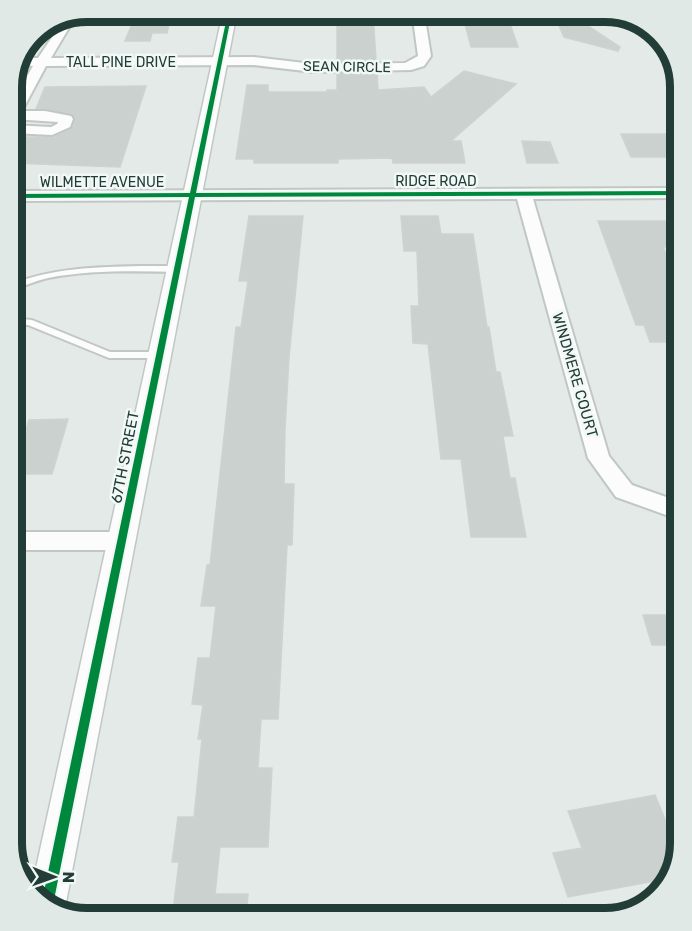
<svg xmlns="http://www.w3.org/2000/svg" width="692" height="931" font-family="Rubik,sans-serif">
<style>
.building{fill:#cbd1cf;stroke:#cdd3d0;stroke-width:1.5}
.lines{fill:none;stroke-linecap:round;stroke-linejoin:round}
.service-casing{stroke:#c1c7c4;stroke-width:4}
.minor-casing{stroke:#c1c7c4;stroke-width:4}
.tertiary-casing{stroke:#c1c7c4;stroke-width:3}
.service{fill:#fbfcfb;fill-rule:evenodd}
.minor{fill:#fbfcfb;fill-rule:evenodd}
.tertiary{fill:#fbfcfb;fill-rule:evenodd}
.cycleway-casing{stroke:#f2f8f6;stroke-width:4}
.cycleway{fill:#00873e;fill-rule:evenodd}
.labels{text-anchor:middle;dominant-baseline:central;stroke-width:5;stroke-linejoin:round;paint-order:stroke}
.far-street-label{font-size:14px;fill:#223d37;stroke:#f2f8f6}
.street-label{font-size:15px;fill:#223d37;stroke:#f2f8f6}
.rim{fill:none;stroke:#223d37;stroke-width:8}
</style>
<rect width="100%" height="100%" fill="#e4eae7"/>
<!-- building -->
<g class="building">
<polygon points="137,12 172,12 167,33 152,33 150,41 125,41"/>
<polygon points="337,12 373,12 376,61 337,61"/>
<polygon points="462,12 500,12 502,18 508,18 518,47 471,47"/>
<polygon points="553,12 567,12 620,47 618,51 564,37"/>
<polygon points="464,71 516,84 451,141 461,141 465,163 393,163 392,158 338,159 338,163 254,163 254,159 236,159 247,85 268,85 268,92 327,92 327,90 337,90 337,74 377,73 378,90 424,87 431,97"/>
<polygon points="146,86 120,167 12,163 12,137 52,137 72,128 75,120 71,114 36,109 45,87"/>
<polygon points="621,134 680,134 680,157 631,157"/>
<polygon points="522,141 550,142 558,163 527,163"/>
<polygon points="249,216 303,216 289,357 285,429 284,484 294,484 292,545 287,545 278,719 261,719 258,768 272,768 268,847 220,847 215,894 248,894 246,919 172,919 179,862 172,862 178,817 194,817 202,739 198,739 203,705 192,704 198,658 210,658 216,606 201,606 207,565 210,565 236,327 241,327 248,281 239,281"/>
<polygon points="401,216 438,216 441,234 473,234 487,327 489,327 496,372 500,372 513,436 503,436 510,478 515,478 526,537 471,537 461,459 441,459 428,344 413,343 411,306 419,306 417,251 404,251"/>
<polygon points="598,221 668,221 680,247 663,247 678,282 670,282 680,305 680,342 650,342 644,325 636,325"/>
<polygon points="68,419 52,474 12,474 12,436 24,436 29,420"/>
<polygon points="643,615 680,615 680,645 652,645"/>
<polygon points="655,795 678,851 671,878 568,897 553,853 582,848 568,811"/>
</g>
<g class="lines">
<defs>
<g id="service">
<path d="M 139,266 L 178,266 L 182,269 L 178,272 C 135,271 90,270 48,278 C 35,281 24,286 12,290 L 12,284 C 52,268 97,267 139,266 Z"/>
<polygon points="12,318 32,320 110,352 160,352 165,355 160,358 109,358 28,325 12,324"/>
</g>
<g id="minor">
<polygon points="412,12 424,12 431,56 424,66 411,70 313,72 253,65 46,66 22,111 45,111 71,116 73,119 70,127 52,135 12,133 12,125 51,127 57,124 58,122 12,119 12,102 33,66 20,65 24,58 38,58 63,21 76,16 51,58 253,57 313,64 405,63 418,56"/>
<polygon points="680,188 680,198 533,199 609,456 632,485 680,502 680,520 616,497 588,458 517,199 12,201 12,191"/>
<polygon points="12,532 123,532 132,534 135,541 132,548 123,550 12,550"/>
</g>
<polygon id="tertiary" points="223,12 237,12 64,913 50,909 31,891"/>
</defs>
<!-- service casing -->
<use href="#service" class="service-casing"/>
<!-- minor casing -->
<use href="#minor" class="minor-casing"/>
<!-- tertiary casing -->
<use href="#tertiary" class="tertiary-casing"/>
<!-- service -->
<use href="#service" class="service"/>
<!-- minor -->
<use href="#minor" class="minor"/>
<!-- tertiary -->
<use href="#tertiary" class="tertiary"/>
<defs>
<polygon id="cycleway" points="228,12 232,12 196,193 680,191 680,195 195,197 52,910 42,901 189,197 12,198 12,194 190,193"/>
</defs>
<!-- cycleway casing -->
<use href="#cycleway" class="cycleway-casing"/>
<!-- cycleway -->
<use href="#cycleway" class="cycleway"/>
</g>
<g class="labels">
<!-- far-street labels -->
<g class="far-street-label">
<text x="121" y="62">TALL PINE DRIVE</text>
<text transform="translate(347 67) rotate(1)">SEAN CIRCLE</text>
<text x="436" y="181">RIDGE ROAD</text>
<text x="102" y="182">WILMETTE AVENUE</text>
</g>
<!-- street labels -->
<g class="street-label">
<text transform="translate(575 375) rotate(74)">WINDMERE COURT</text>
<text transform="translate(125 457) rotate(-79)">67TH STREET</text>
</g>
</g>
<!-- crop -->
<path d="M0 0H692V931H0ZM87 22H605A65 65 0 0 1 670 87V843A65 65 0 0 1 605 908H87A65 65 0 0 1 22 843V87A65 65 0 0 1 87 22Z" fill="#e1e9e7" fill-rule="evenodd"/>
<path class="rim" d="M87 22H605A65 65 0 0 1 670 87V843A65 65 0 0 1 605 908H87A65 65 0 0 1 22 843V87A65 65 0 0 1 87 22Z"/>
<!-- north arrow -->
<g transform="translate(54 877) rotate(91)" stroke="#f2f8f6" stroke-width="4.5" paint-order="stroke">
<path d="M0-4.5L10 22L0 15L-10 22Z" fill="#223d37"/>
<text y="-9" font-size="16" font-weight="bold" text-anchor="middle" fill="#223d37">N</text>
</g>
</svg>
